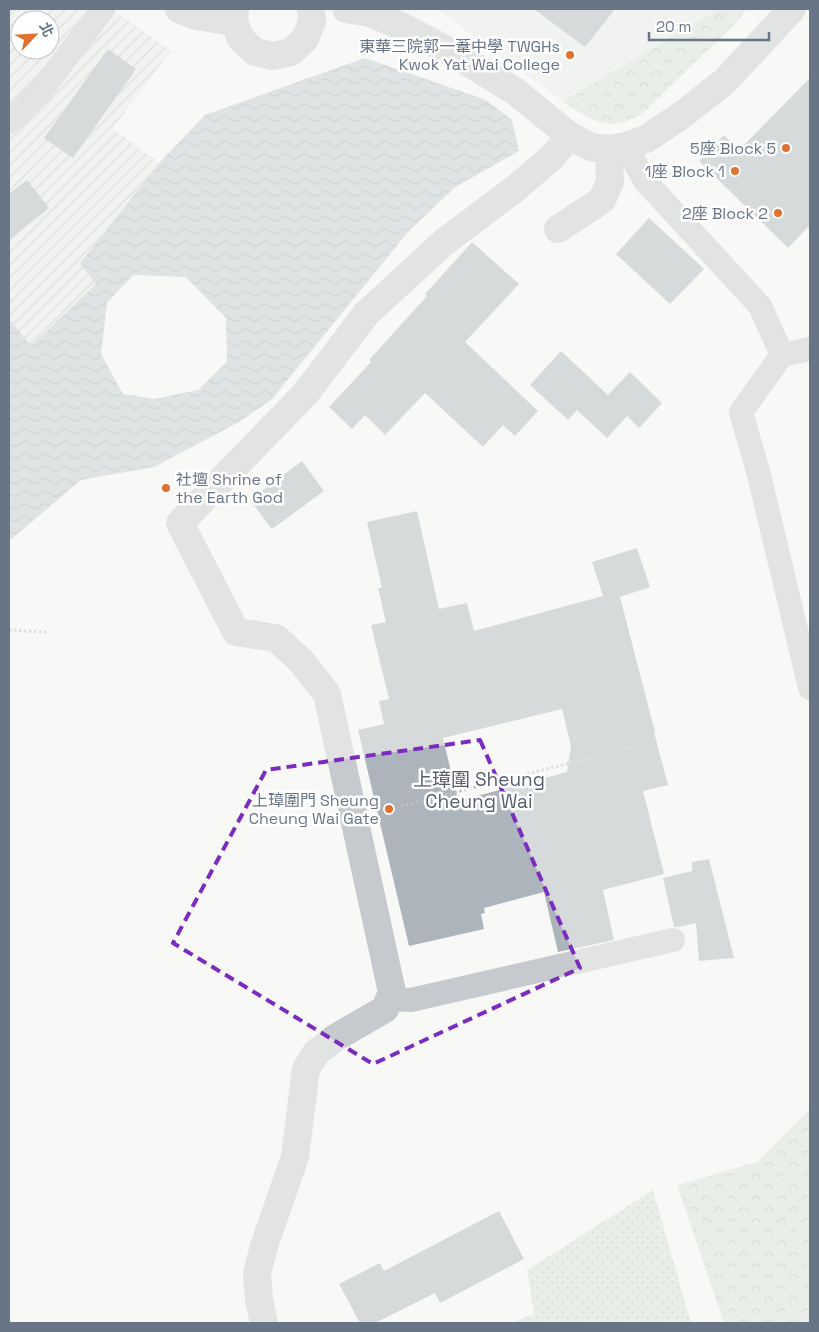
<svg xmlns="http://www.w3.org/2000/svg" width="819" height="1332" font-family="'Space Grotesk','Noto Sans TC',sans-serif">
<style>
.built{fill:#e9eae9}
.industrial{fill:url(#industrial-furrows);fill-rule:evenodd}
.grass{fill:url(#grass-dots)}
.forest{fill:url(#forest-crowns)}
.water{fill:url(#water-waves);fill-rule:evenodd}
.building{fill:#adb4bb;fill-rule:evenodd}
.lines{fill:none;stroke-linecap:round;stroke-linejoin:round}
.path{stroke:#bec0c3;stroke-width:3;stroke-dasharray:2.5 2.5;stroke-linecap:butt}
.service{stroke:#c6c9cd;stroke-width:24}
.minor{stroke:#c6c9cd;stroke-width:28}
.marked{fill:none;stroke:#7b2cbf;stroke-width:4;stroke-dasharray:10 6;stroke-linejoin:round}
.poi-dot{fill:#e1712e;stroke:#fff;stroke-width:2}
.labels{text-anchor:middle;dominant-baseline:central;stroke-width:5;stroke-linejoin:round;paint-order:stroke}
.poi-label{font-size:16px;fill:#687587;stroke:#fff;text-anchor:end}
.quarter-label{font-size:19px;fill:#565f6c;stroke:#fff}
</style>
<defs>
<pattern id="industrial-furrows" width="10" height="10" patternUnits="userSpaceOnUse" patternTransform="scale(1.25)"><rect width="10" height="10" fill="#e9eae9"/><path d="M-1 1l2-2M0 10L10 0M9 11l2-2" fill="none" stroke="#c1c2c2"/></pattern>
<pattern id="grass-dots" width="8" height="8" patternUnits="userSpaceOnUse" patternTransform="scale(1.25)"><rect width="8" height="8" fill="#d9e0d7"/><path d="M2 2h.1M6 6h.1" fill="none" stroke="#b4bab4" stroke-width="1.8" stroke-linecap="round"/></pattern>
<pattern id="forest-crowns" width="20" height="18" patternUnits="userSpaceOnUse" patternTransform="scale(1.25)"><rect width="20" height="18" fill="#d9e0d7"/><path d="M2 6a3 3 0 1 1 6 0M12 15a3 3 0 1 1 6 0" fill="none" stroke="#b4bab4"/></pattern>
<pattern id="water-waves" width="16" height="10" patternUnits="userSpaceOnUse" patternTransform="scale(1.25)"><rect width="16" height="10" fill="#c0c8cd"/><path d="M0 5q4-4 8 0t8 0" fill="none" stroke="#a0a7ac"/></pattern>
</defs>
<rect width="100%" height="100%" fill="#f8f9f6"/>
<!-- built -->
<polygon class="built" points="437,9 719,9 563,101"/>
<!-- industrial -->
<path class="industrial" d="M 9,9 L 112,9 L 171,51 L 113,128 L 159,163 L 80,262 L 97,283 L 31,347 L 9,319 ZM 20,20 L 50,20 L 50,50 L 20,50 Z"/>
<!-- grass -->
<polygon class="grass" points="653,1190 691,1323 511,1323 534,1314 527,1270"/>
<!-- forest -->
<g class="forest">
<path d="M 719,9 L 747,9 L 735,24 L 641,115 C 635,117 628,121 622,123 C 598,127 582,114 563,101 Z"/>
<polygon points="810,1109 810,1323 724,1323 677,1185 757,1162"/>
</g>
<!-- water -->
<path class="water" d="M 365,58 L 486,100 L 512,120 L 519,151 L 454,188 L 408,232 L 272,399 L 239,422 L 154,467 L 81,480 L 9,541 L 9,319 L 31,346 L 96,284 L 80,263 L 159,163 L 205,115 ZM 133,275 L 186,277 L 226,318 L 227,362 L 198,390 L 154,399 L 123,394 L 101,354 L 107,303 Z"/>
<!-- building -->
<g class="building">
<polygon points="534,9 615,9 585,47"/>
<polygon points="108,49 136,69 73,158 44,138"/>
<polygon points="810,78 810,225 788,248 699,161 724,135 739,150"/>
<polygon points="27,180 49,208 9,240 9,194"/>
<polygon points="649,218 704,269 670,304 616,254"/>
<polygon points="472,242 519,284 465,342 538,411 515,436 503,425 483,447 425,393 385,435 365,415 352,429 329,407 371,362 369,360 427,296 425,294"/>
<polygon points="561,351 608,395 630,372 662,403 639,428 627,416 607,438 577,410 568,420 530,385"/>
<polygon points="302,461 324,491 272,529 250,500"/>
<path d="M 417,511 L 439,609 L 467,603 L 474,631 L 603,596 L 592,562 L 637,548 L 650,587 L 620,597 L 655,732 L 654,732 L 668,785 L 643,791 L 664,874 L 603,890 L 614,940 L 558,952 L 544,892 L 484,908 L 485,913 L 481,914 L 484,929 L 409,946 L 358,730 L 384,724 L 379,701 L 389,699 L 371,625 L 386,622 L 378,588 L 382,588 L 367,522 ZM 562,709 L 571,746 L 567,772 L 458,801 L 443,738 Z"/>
<polygon points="709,859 734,958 699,961 696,923 678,927 674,927 663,878 692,871 692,862"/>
<polygon points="499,1211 524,1259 440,1303 435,1293 375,1323 360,1323 339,1284 380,1263 384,1271"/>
</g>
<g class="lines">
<!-- path -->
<g class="path">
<polyline points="9,630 46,632"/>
<polyline points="401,806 633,747"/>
</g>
<!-- service -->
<g class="service">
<polyline points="9,122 43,88 103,9"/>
<polyline points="626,146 645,181 760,306 782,355 741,412 759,475 810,688"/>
<polyline points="782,355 810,349"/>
<polyline points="389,999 411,1000 673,940"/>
</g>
<!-- minor -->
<g class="minor">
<polyline points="179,9 196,16 234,22"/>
<polyline points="235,9 234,22 241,39 255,52 273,56 291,52 305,39 312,22 311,9"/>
<polyline points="346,9 370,13 399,25 458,56 516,92 570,136 591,147 609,149 626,146 646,139 682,115 725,81 792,9"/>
<polyline points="558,229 602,200 610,182 609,149"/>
<polyline points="264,1323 259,1300 257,1274 264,1246 295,1157 306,1069 316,1053 335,1038 385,1009 392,992 327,694 301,661 276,638 236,632 180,523 306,393 366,314 443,243 516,188 552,157 570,136"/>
</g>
</g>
<!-- marked area -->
<path d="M0 0H819V1332H0ZM 480,740 L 580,968 L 373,1064 L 173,943 L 266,770 Z" fill="#f8f9f6" fill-opacity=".55" fill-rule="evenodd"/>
<path class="marked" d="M 480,740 L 580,968 L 373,1064 L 173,943 L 266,770 Z"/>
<!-- markers -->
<g class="poi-dot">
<circle cx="570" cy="55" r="5"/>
<circle cx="786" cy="148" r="5"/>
<circle cx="735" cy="171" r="5"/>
<circle cx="778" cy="213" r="5"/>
<circle cx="166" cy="488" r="5"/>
<circle cx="389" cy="809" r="5"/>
</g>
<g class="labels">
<!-- poi labels -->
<g class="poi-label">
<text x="560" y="46">東華三院郭一葦中學 TWGHs<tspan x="560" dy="18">Kwok Yat Wai College</tspan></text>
<text x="776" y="148">5座 Block 5</text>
<text x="725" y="171">1座 Block 1</text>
<text x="768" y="213">2座 Block 2</text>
<text x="176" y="479" text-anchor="start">社壇 Shrine of<tspan x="176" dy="18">the Earth God</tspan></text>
<text x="379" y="800">上璋圍門 Sheung<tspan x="379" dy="18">Cheung Wai Gate</tspan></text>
</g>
<!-- quarter labels -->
<g class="quarter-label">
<text x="479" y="779">上璋圍 Sheung<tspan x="479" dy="22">Cheung Wai</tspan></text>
</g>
</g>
<!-- border -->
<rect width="819" height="1332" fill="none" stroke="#687587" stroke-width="20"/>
<!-- north arrow -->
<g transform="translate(35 35) rotate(65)"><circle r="24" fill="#ffffff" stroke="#c3c8cf"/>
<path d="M0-4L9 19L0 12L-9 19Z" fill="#e1712e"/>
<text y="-8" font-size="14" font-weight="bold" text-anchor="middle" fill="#687587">北</text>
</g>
<!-- scale -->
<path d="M649 32v8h120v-8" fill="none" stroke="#687587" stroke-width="2.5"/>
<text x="656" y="32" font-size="15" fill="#687587" stroke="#ffffff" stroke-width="4" paint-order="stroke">20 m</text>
</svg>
